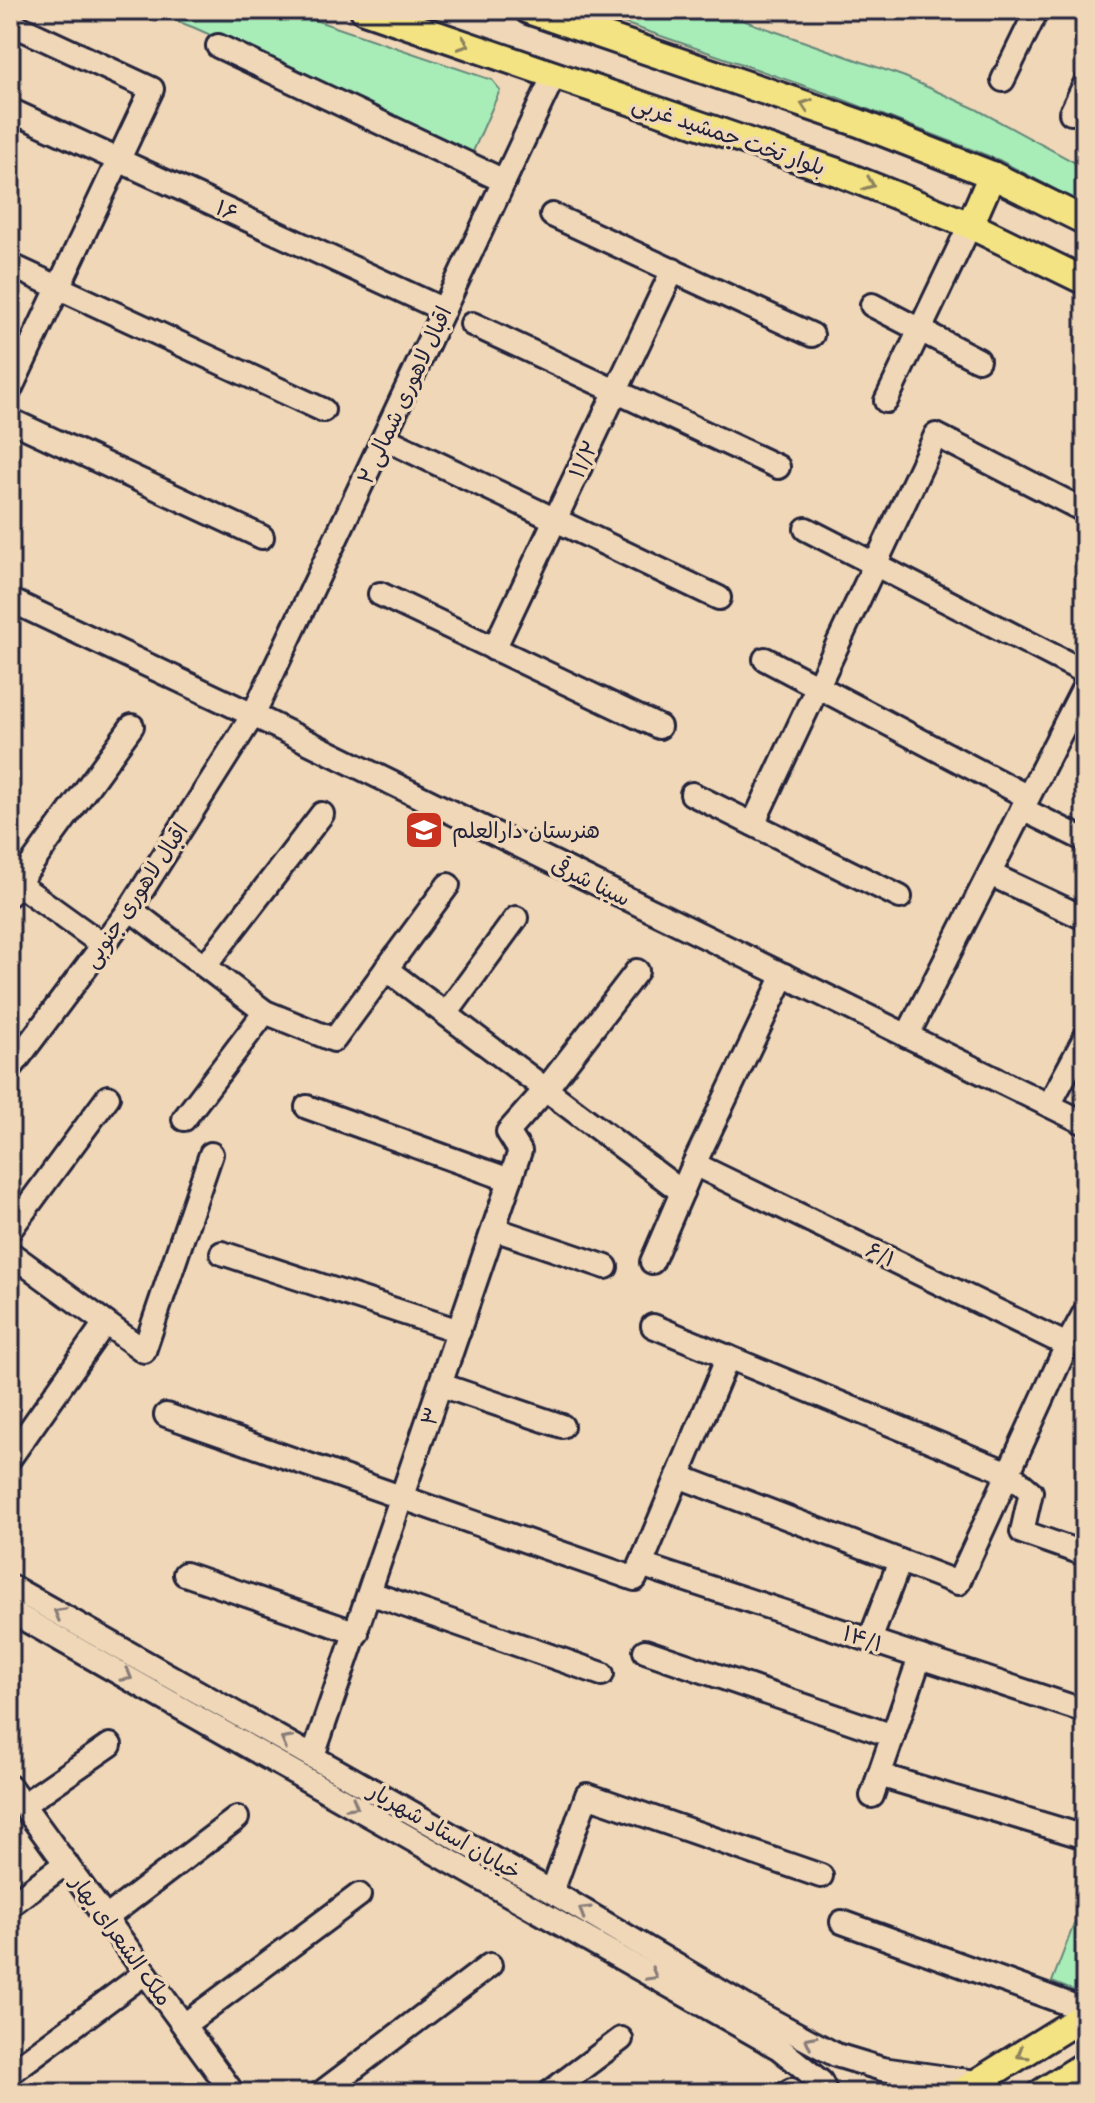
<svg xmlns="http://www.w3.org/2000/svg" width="1095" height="2103" font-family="Delius,'Playpen Sans Arabic',sans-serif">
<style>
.green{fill:#a8edb8;stroke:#65887a;stroke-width:2}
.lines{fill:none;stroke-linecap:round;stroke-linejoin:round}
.minor-casing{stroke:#22223b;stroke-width:28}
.major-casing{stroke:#22223b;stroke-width:32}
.minor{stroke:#efd7b7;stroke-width:22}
.major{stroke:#f4e382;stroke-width:26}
.oneway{stroke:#8b825e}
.oneway2{stroke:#887c79}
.labels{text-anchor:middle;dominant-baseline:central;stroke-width:7;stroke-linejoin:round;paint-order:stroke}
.street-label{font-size:22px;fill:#22223b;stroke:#efd7b7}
.poi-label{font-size:22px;fill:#22223b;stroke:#efd7b7;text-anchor:start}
</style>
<rect width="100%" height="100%" fill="#efd7b7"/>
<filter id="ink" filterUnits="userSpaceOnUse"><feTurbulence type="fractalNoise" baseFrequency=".0125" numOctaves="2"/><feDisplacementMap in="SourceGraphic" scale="16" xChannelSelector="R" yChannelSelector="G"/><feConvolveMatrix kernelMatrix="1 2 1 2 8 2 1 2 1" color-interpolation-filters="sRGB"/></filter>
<g filter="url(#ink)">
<!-- green -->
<g class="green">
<polygon points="148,10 285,10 492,80 500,90 472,154 195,28"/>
<polygon points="586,10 714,10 905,77 976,109 1085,168 1085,205 999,160 831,95"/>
<polygon points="1076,1919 1085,1922 1084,1995 1052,1982"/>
</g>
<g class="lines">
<defs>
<g id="minor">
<polyline points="10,23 152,89 10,390"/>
<polyline points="218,46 504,181"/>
<polyline points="1003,80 1037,10"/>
<polyline points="10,110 444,310"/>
<polyline points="1071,113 1085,84"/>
<polyline points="552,215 812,335"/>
<polyline points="10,265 323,410"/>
<polyline points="872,305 978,360"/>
<polyline points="472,324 778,467"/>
<polyline points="886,401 970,225"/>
<polyline points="10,420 262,537"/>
<polyline points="384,438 719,598"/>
<polyline points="806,529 1085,672"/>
<polyline points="380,594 659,727"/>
<polyline points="10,600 253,715 1085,1123"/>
<polyline points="494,649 673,270"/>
<polyline points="765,659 1028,797"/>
<polyline points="692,794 900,897"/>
<polyline points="1022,809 1085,840"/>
<polyline points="753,824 936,435 1085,511"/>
<polyline points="990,874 1082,917"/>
<polyline points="10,878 103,945"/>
<polyline points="10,894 132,726"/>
<polyline points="130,909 265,1012 334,1040 448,885"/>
<polyline points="205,966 322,814"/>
<polyline points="386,969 682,1192"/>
<polyline points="446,1014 516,918"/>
<polyline points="907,1036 1085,685"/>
<polyline points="10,1069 130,909 253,715 554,75"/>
<polyline points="1049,1105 1085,1038"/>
<polyline points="307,1107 510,1180"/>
<polyline points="184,1119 265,1012"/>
<polyline points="694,1164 1067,1345"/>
<polyline points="494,1229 606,1267"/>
<polyline points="10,1230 108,1097"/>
<polyline points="10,1253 144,1351 211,1154"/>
<polyline points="222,1253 459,1331"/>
<polyline points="652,1262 694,1164 784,975"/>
<polyline points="653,1326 1009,1473 1031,1492 1022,1532 1085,1554"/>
<polyline points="441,1385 562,1426"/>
<polyline points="166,1415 635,1579 728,1357"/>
<polyline points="10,1458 105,1323"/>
<polyline points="678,1476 958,1583 1067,1345 1085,1312"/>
<polyline points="641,1565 1085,1711"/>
<polyline points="185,1574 357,1633"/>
<polyline points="10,1586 552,1892 750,2009 836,2055 882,2069 976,2082"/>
<polyline points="370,1593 602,1674"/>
<polyline points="10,1611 779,2048 821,2082 826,2093"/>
<polyline points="870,1640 900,1561"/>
<polyline points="645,1651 893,1736"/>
<polyline points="313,1756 520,1151 508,1132 546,1089 637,971"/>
<polyline points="879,1775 1085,1837"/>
<polyline points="10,1787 233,2093"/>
<polyline points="872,1796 920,1657"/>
<polyline points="23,1805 110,1745"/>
<polyline points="552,1892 587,1795 821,1876"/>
<polyline points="10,1905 66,1863"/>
<polyline points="106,1918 237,1818"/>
<polyline points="842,1922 1085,2010"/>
<polyline points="184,2025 359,1895"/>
<polyline points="10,2073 145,1973"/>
<polyline points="321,2093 490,1965"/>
<polyline points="549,2093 621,2039"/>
<polyline points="787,2093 791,2090"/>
</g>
<g id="major">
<polyline points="364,10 837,172 970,225 1085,281"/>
<polyline points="528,10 859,123 992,175 1085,221"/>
<polyline points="970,225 992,175"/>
<polyline points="960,2093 1085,2015"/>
<polyline points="1041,2093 1085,2065"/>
</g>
</defs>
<!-- minor casing -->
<use href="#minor" class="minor-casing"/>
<!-- major casing -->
<use href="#major" class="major-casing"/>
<!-- minor -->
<use href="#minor" class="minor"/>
<!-- major -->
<use href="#major" class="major"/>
</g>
<!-- one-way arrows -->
<defs><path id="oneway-chevron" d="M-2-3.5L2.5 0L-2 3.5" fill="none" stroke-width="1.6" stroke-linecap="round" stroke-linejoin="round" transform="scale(2)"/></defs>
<g class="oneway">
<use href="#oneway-chevron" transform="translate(464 44) rotate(19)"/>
<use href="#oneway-chevron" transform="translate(806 105) rotate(-161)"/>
<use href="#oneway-chevron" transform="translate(869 184) rotate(22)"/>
<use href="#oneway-chevron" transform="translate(1022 2054) rotate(148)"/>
</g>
<g class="oneway2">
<use href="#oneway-chevron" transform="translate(59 1613) rotate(-151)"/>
<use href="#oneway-chevron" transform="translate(127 1676) rotate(30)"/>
<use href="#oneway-chevron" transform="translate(286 1741) rotate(-151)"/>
<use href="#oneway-chevron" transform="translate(353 1805) rotate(30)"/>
<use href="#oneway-chevron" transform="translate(584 1911) rotate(-149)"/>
<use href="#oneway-chevron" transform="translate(652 1975) rotate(30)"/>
<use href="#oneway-chevron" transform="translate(810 2041) rotate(-152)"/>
</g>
</g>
<!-- icons -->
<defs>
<symbol id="school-square" viewBox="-11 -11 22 22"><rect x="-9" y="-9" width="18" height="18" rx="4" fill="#c8321e" stroke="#efd7b7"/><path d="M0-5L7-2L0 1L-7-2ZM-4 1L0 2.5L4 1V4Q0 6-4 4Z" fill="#fff"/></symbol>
</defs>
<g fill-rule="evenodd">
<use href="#school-square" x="402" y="808" width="44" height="44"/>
</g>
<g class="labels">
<!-- street labels -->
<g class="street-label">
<text transform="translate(729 135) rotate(19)">بلوار تخت جمشید غربی</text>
<text transform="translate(227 210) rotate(25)">۱۶</text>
<text transform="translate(404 395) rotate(-65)">اقبال لاهوری شمالی ۲</text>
<text transform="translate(583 459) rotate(-65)">۱۱/۲</text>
<text transform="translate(591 881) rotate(26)">سینا شرقی</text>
<text transform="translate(135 895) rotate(-56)">اقبال لاهوری جنوبی</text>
<text transform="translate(881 1254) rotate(26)">۶/۱</text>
<text transform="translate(430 1416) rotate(-71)">۳</text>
<text transform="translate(863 1638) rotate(18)">۱۴/۱</text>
<text transform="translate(445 1831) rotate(30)">خیابان استاد شهریار</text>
<text transform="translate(122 1940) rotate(54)">ملک الشعرای بهار</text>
</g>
<!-- poi labels -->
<g class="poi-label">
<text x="452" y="830">هنرستان دارالعلم</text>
</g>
</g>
<!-- margin -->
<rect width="1095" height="2103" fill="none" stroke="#efd7b7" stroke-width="40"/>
<rect x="20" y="20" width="1055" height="2063" fill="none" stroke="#22223b" stroke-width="3" filter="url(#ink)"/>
</svg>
